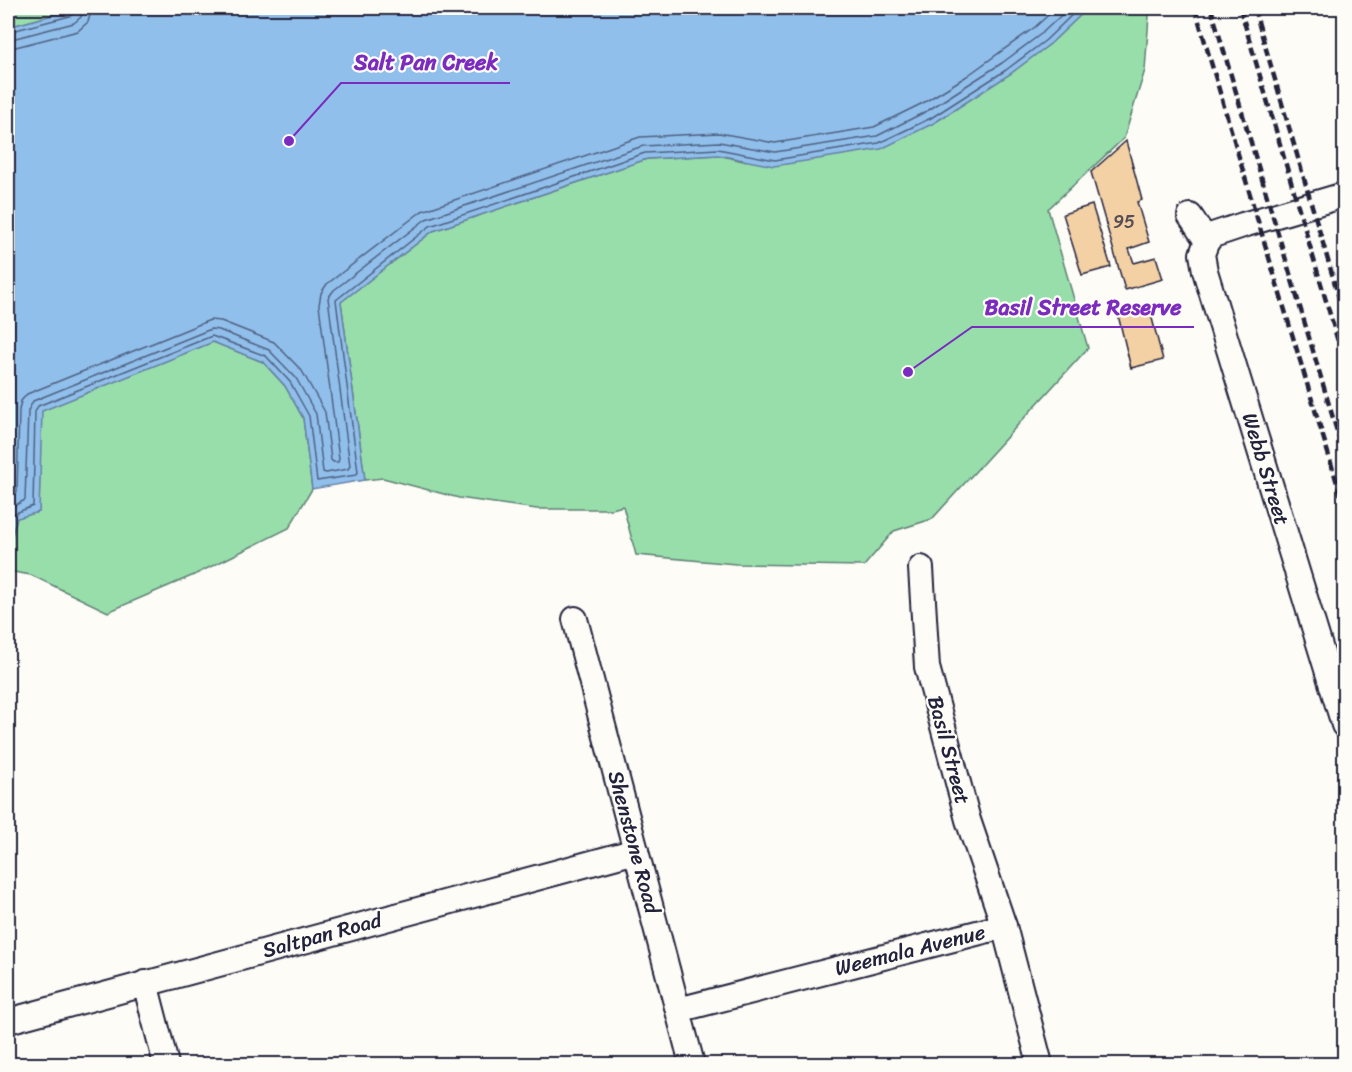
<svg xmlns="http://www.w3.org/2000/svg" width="1352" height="1072" font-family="Sriracha,sans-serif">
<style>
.green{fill:#98deab;stroke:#5d8073;stroke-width:1.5}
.water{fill:#91bfeb;stroke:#6580a5;stroke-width:1.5}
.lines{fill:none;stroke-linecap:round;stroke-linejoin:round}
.shore{stroke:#4e6181;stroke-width:1.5}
.building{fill:#f4d1a4;stroke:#22223b;stroke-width:1.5}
.minor-casing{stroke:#22223b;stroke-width:28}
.minor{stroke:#fdfcf7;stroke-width:24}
.rail{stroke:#22223b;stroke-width:4.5;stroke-dasharray:9 4.5;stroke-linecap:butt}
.labels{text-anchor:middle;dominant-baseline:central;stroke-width:4.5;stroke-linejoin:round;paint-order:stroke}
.number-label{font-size:18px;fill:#564e55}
.street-label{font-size:21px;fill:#22223b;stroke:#fdfcf7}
.leader{fill:none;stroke:#7b2cbf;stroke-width:2}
.callout-dot{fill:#7b2cbf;stroke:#fdfcf7;stroke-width:2}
.callout-label{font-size:22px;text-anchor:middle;font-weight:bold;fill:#7b2cbf;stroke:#fdfcf7;stroke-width:4.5;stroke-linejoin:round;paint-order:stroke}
</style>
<rect width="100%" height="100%" fill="#fdfcf7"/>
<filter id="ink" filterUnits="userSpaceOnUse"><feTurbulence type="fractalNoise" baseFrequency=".0167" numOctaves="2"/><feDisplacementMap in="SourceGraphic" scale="12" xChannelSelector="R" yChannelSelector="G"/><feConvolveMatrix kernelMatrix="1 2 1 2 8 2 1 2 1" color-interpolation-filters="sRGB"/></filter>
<g filter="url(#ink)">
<!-- green -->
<g class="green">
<polygon points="8,8 79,8 8,27"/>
<polygon points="1088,8 1148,8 1149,16 1145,70 1124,138 1048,209 1088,348 932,519 894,531 864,566 736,564 636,555 623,506 612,509 537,509 459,498 383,478 365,480 341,302 433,231 647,159 718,155 743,161 934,123 1010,74 1050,44"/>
<polygon points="213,342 263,362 285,386 303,418 312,489 289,528 194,575 108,612 31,575 8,571 8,548 17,518 39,512 41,411"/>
</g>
<!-- water -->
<polygon class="water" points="79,8 1088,8 1050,44 1010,74 934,123 881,149 774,166 718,155 647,159 433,231 341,302 365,480 312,489 303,418 285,386 263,362 213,342 42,411 39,512 17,518 8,548 8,27"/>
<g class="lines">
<!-- shore -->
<g class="shore">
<polyline points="8,32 70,16 75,13 76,8"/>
<polyline points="8,40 74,23 81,17 83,8"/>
<polyline points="8,49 78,31 88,22 92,8"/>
<polyline points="8,498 17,493 19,410 21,401 27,394 210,320 221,321 274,342 302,371 325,412 331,460 333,462 338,462 339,459 319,305 321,293 327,284 422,211 640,137 719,133 775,143 874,127 923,103 967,76 1035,27 1056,8"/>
<polyline points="8,509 25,500 28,411 33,401 211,329 219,330 269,350 296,378 316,414 323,472 326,473 348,469 350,466 328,298 334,290 426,219 643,146 719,142 775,152 877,136 927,111 1002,63 1041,34 1069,8"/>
<polyline points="8,528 13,514 33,506 35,412 38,406 212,336 266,356 290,382 309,416 317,481 356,475 358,472 336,300 430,226 645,153 718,149 775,160 879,143 931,118 1006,70 1046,40 1079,8"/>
</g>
</g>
<!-- building -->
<g class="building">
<polygon points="1126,141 1142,200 1137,202 1149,242 1129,249 1134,263 1156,257 1163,279 1125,290 1091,172"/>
<polygon points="1092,205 1111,267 1082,275 1063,214"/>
<polygon points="1149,307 1163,360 1131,368 1118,315"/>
</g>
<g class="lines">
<defs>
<g id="minor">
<polyline points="1190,216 1207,241"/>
<polyline points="1207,241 1202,254 1205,271 1344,725"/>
<polyline points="1207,241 1213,235 1243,225 1344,195"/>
<polyline points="921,568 927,667 968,820 1004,926"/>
<polyline points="575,619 692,1064"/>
<polyline points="145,983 166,1064"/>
<polyline points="678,1010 1004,926 1040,1064"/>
<polyline points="8,1021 636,851"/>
</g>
</defs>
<!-- minor casing -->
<use href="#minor" class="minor-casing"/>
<!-- minor -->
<use href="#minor" class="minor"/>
<!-- rail -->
<g class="rail">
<polyline points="1195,8 1254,208 1344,506"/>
<polyline points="1211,8 1344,455"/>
<polyline points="1240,8 1344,362"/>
<polyline points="1254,8 1344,315"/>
</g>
</g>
</g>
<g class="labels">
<!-- number labels -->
<g class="number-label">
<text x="1124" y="222">95</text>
</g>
<!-- street labels -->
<g class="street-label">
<text transform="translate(1266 469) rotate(73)">Webb Street</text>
<text transform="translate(949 750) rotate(75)">Basil Street</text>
<text transform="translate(634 842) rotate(75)">Shenstone Road</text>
<text transform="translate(322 935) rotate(-15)">Saltpan Road</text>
<text transform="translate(910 950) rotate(-14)">Weemala Avenue</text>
</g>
</g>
<!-- callouts -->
<path class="leader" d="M289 141L341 83H510M908 372L972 327H1194"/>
<g class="callout-dot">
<circle cx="289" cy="141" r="6"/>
<circle cx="908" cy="372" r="6"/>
</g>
<g class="callout-label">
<text x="426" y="70">Salt Pan Creek</text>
<text x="1083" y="315">Basil Street Reserve</text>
</g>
<!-- margin -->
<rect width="1352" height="1072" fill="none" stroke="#fdfcf7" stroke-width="30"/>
<rect x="15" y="15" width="1322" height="1042" fill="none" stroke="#22223b" stroke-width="2" filter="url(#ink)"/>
</svg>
